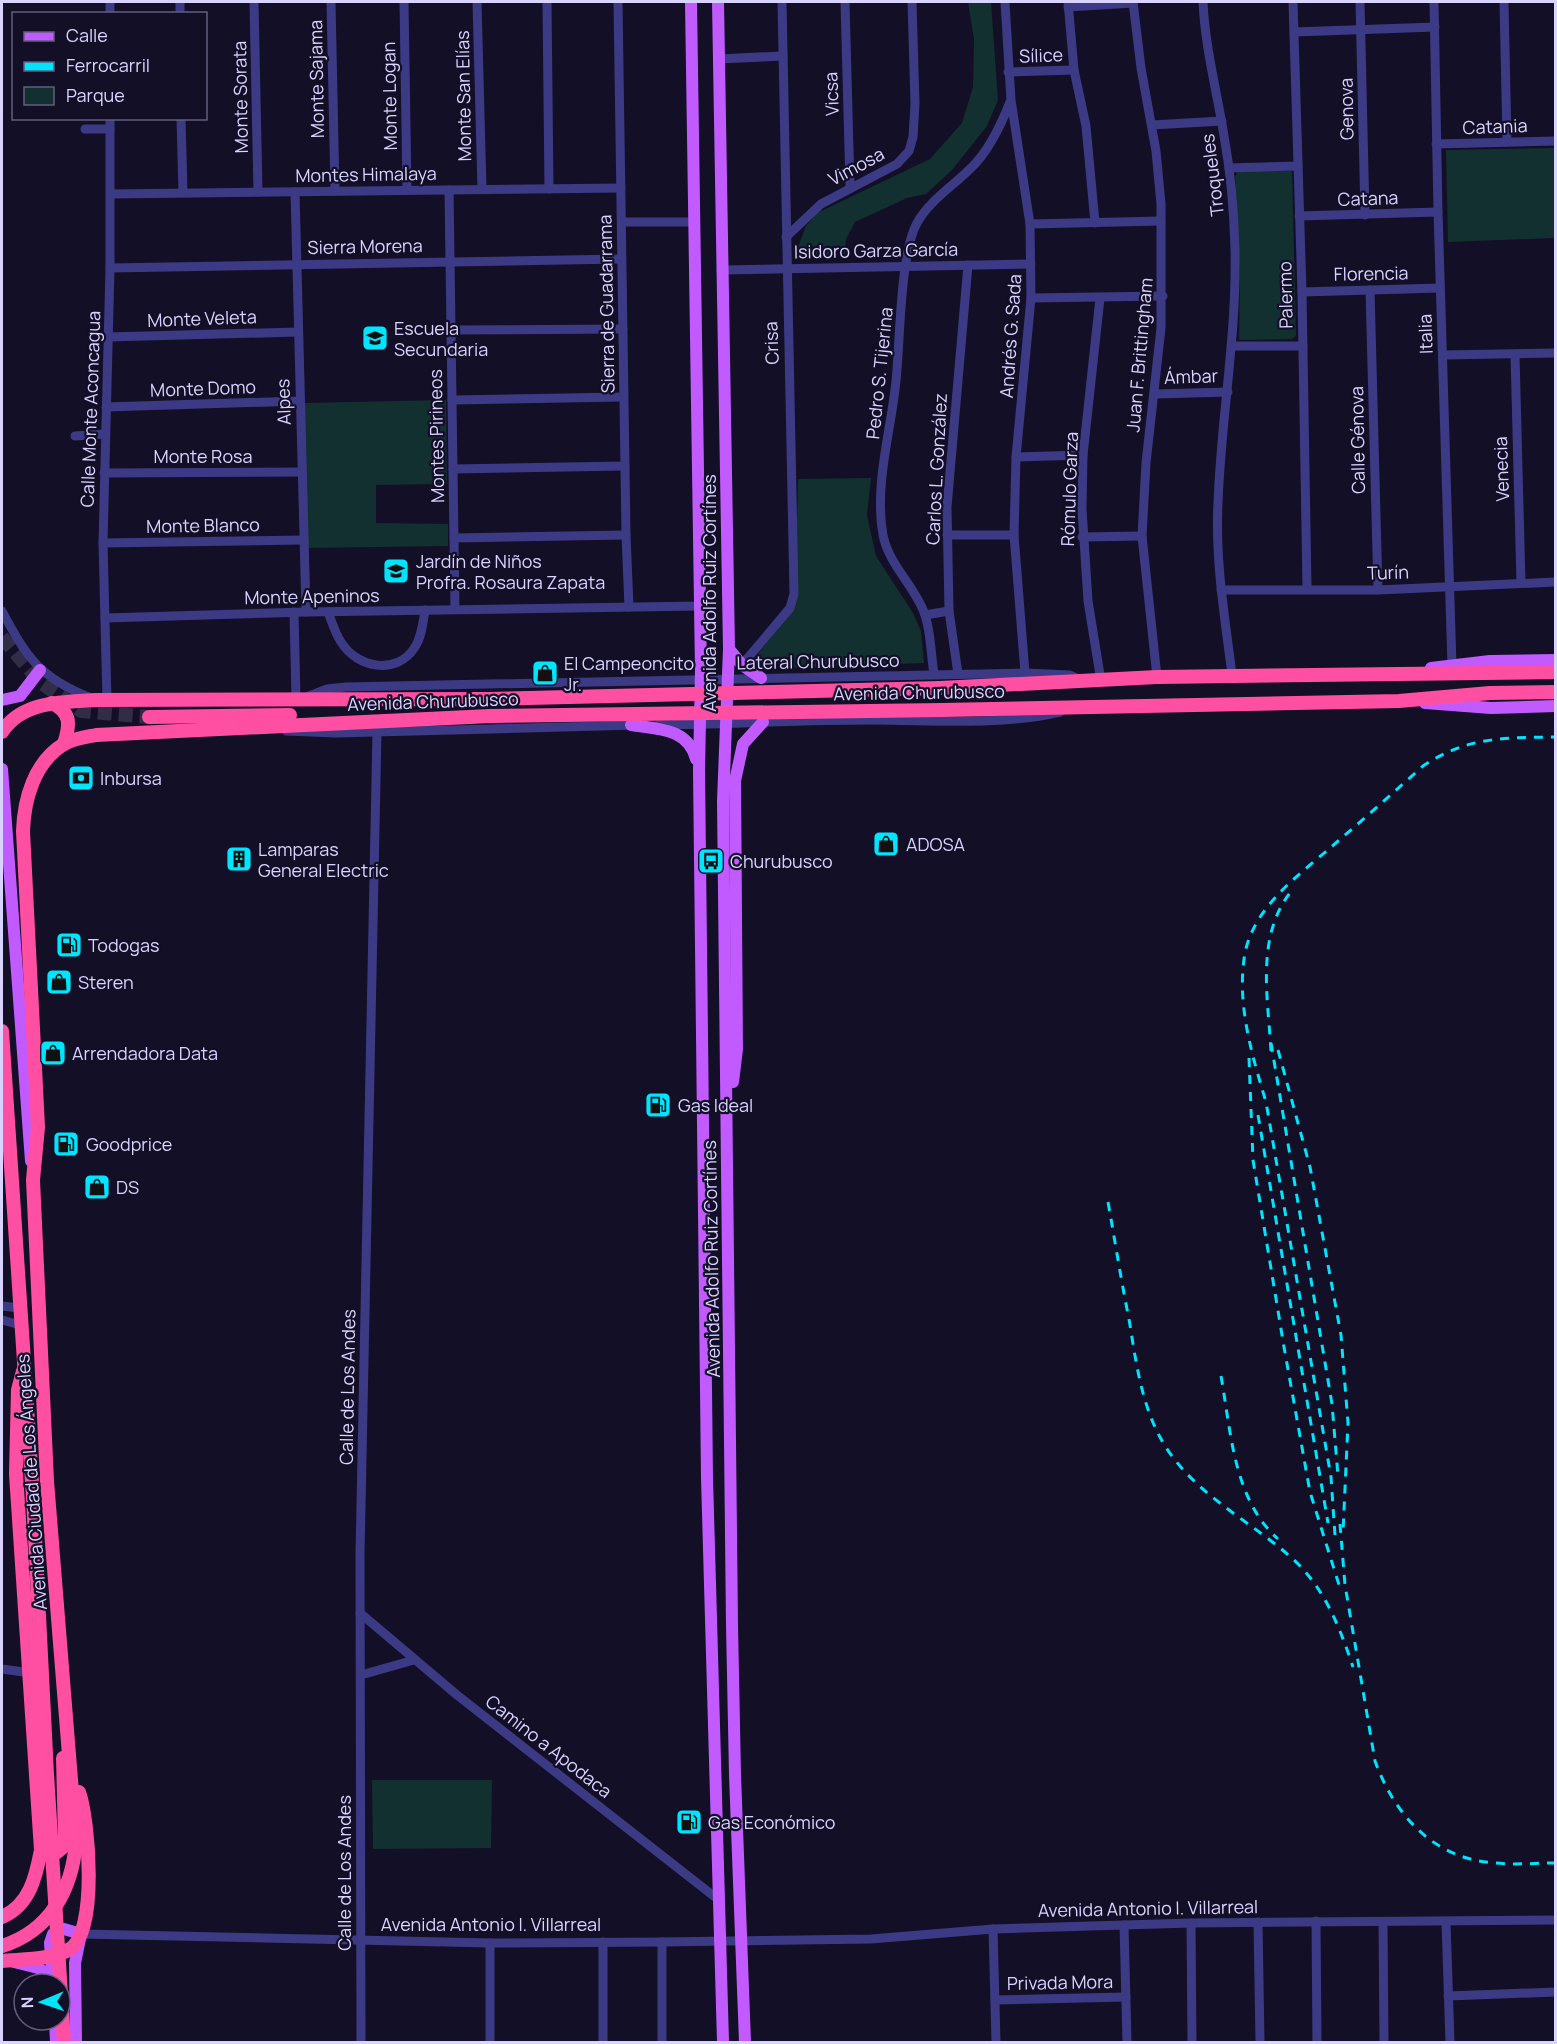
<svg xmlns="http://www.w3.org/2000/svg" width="1557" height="2044" font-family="Manrope,sans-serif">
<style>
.green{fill:#12302f}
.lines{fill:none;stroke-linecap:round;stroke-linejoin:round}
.highway-tunnel{stroke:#312d47;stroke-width:14;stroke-dasharray:14 7;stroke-linecap:butt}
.minor{stroke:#3d3a85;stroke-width:9}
.major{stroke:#c25bff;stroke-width:12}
.highway{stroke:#ff4fa3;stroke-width:14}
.rail{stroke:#00e5ff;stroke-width:3;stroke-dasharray:9 8;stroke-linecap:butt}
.highway-bridge{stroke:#ff4fa3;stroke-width:14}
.labels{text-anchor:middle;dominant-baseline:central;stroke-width:4.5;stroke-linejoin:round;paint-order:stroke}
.street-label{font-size:18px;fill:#d9d4ff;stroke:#130f26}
.poi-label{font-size:18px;fill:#d9d4ff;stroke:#130f26;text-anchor:start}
</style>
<rect width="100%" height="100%" fill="#130f26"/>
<!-- green -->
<g class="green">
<polygon points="968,2 991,2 998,100 987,126 952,170 926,194 907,198 855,222 846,239 845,254 794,258 806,226 817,213 930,159 962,123 973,87 974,39"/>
<polygon points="1555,148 1555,238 1448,242 1446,150"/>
<polygon points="1238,171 1292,171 1296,336 1292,339 1239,340 1240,269 1235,177"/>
<polygon points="446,400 447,484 376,485 376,523 448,524 448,546 308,548 304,403"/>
<polygon points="871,478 867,515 876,556 913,613 921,631 924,663 768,669 750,664 795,608 798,479"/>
<polygon points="372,1780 492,1780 491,1848 373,1849"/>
</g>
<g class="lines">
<!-- highway-tunnel -->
<polyline class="highway-tunnel" points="2,637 40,682 81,711 149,717"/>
<!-- minor -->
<g class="minor">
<polyline points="110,2 110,14"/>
<polyline points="180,2 180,14"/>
<polyline points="254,2 258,192"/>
<polyline points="331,2 335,191"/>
<polyline points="404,2 407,190"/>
<polyline points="477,2 482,189"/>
<polyline points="547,2 549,189"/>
<polyline points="618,2 626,535 629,607"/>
<polyline points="845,2 850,186"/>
<polyline points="1005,2 1011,100 1030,224 1031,298 1016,457 1014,535 1025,673"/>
<polyline points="1068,2 1074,70 1086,126 1095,223"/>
<polyline points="1133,2 1141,68 1156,151 1161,204 1161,328 1146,463 1142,536 1157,677"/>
<path d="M 1203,2 C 1205,47 1217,92 1224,136 C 1231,174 1234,212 1235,249 C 1237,335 1221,418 1218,503 C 1215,561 1225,618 1232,675"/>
<polyline points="1293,2 1302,292 1307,588"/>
<polyline points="1360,2 1365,215"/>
<polyline points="1434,2 1438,212 1452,666"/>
<polyline points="1504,2 1507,142"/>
<polyline points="1068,7 1133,3"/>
<polyline points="1294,32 1435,27"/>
<polyline points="718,59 783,56"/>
<polyline points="1008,72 1074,70"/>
<polyline points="181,118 183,193"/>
<polyline points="1152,125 1222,121"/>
<polyline points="85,129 110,129"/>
<polyline points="1436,144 1556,141"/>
<polyline points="1229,168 1298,166"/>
<polyline points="449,190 455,609"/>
<polyline points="295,192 306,612"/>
<polyline points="111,194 621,188"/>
<polyline points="1299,216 1438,212"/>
<polyline points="622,222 695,222"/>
<polyline points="1030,224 1161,221"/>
<polyline points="786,237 821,204 897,164 909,151 913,137 915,104 912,2"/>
<polyline points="110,268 621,259"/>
<polyline points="721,270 1031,264"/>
<polyline points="1370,290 1378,590"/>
<polyline points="1302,292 1440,288"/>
<polyline points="1031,298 1163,296"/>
<polyline points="1100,298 1083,455 1082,509 1088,601 1101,681"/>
<polyline points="451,330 623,329"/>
<polyline points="108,337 297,332"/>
<polyline points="1232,346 1303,346"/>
<polyline points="1443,355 1556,353"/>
<polyline points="1515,355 1521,583"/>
<polyline points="1155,394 1228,392"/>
<polyline points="452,400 623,397"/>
<polyline points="106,407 300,401"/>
<polyline points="75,436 105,434"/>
<polyline points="1016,457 1083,455"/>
<polyline points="453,469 625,466"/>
<polyline points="104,473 302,472"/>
<polyline points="947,535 1014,535"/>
<polyline points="1082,537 1142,536"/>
<polyline points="454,538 626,535"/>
<polyline points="103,543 304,540"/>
<polyline points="1221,590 1378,590 1556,582"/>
<path d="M 2,611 C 27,658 40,678 91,698"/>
<polyline points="294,612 296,699"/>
<path d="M 328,612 C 332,622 335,633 341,642 C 357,668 397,676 415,647 C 422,636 423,622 425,610"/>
<polyline points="925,615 949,611"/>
<polyline points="105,618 306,612 700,606"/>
<polyline points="742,665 790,608 794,594 782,2"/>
<path d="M 934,674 C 931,656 931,633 925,615 C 916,587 889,566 883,535 C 874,485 891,431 896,381 C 900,344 900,253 917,223 C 929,201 953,186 971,168 C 989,151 1001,125 1010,102"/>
<polyline points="958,674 949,611 947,507 968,265"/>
<polyline points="304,698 327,689 346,687 1025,673 1070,675 1079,679"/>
<polyline points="107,700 103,543 110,268 110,118"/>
<path d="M 658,725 C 729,724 801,720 873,720 C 934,720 1000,726 1060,712"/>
<polyline points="286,731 336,733 638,725"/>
<polyline points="2,1306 19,1308"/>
<polyline points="2,1320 20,1325"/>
<polyline points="360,1613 457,1695 720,1901"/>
<polyline points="2,1669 31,1673"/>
<polyline points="361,1675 414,1660"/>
<polyline points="1316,1921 1317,2042"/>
<polyline points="1258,1922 1260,2042"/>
<polyline points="1383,1922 1384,2042"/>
<polyline points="1446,1922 1450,2042"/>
<polyline points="1191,1923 1192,2042"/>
<polyline points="1124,1925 1127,2042"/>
<polyline points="993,1929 996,2042"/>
<polyline points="81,1934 490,1943 662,1942 871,1939 993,1929 1191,1923 1556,1920"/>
<polyline points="603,1942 603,2042"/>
<polyline points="1448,1996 1556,1992"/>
<polyline points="995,2000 1126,1997"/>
<polyline points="361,2042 360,1554 377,732"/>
<polyline points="490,2042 490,1943"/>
<polyline points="662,2042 662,1942"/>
</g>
<!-- major -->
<g class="major">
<polyline points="691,2 701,670 699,770 707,1478 723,2042"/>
<polyline points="718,2 729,649 723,801 732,1625 735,1775 745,2042"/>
<polyline points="729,649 742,665 761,678"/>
<polyline points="1431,668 1490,661 1556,660"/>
<polyline points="2,700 20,696 40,670"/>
<polyline points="1425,703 1491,708 1556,706"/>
<path d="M 631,725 C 658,729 688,728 696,759"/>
<polyline points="2,769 31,1161"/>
<polyline points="733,1082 737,1049 735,781 743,744 763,722"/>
<polyline points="14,1962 38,1968 52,1977"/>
<polyline points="53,1984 50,1943 53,1934 64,1929 81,1934 75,1963 76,2042"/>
<polyline points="55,2020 56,2042"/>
</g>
<!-- highway -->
<g class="highway">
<polyline points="940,688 1157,677 1556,672"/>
<path d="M 52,703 C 72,713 70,725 64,744"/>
<polyline points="942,710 1399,701 1490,693 1556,692"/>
<polyline points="149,717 290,715"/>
<path d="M 2,732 C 22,701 63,702 96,700 L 490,699"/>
<polyline points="2,1031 33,1497"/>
<polyline points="42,1851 57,1852 63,1847 65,1838 63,1758"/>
<path d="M 2,1917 C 30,1905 36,1876 41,1850 L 16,1474 L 18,1390 L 23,1371"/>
<path d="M 2,1946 C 50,1931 72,1890 76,1842 L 47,1481 L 33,1180 L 38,1127 L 23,831 C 24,800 34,762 64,744 C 72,739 86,737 96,735 L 490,716"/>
<path d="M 2,1961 C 21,1959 53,1960 70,1949 C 98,1931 89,1821 79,1792"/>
</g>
<!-- rail -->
<g class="rail">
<polyline points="1271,1043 1332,1404 1338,1476"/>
<polyline points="1278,1050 1310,1167 1341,1335 1348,1423 1343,1532"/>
<path d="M 1271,1051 C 1268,997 1255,934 1293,889"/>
<polyline points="1249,1058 1253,1160 1284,1347 1310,1492 1340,1588"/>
<polyline points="1258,1115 1328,1523"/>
<path d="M 1108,1202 C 1115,1241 1121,1280 1129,1319 C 1137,1368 1143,1420 1175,1460 C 1208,1502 1256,1525 1294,1560 C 1325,1589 1340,1628 1353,1667"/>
<path d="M 1221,1376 C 1231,1431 1233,1499 1278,1539"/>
<path d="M 1340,1524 L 1345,1585 L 1375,1761 C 1395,1816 1434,1859 1495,1863 C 1515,1865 1536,1863 1556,1863"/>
<path d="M 1335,1535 L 1331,1477 L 1266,1102 C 1252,1055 1236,1003 1245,953 C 1255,904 1302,873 1337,842 C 1366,817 1394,792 1423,766 C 1468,736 1504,738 1556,737"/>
</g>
<!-- highway-bridge -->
<g class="highway-bridge">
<polyline points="490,699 940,688"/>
<polyline points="490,716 942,710"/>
<polyline points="33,1497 47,1774 64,2042"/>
</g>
</g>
<!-- icons -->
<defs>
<symbol id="school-square" viewBox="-11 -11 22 22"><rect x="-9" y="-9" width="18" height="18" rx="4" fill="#00e5ff" stroke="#130f26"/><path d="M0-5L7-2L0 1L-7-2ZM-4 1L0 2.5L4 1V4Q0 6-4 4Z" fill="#111"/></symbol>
<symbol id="shop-square" viewBox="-11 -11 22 22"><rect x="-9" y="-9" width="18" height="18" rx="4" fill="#00e5ff" stroke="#130f26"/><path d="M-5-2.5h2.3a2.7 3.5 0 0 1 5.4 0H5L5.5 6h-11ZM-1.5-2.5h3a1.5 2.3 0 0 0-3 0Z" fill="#111"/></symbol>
<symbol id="bank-square" viewBox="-11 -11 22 22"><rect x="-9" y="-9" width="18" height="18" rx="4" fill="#00e5ff" stroke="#130f26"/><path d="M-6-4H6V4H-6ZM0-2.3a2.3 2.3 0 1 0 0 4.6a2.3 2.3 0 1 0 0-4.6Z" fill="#111"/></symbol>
<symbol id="building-square" viewBox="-11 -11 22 22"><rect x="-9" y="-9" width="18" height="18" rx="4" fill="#00e5ff" stroke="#130f26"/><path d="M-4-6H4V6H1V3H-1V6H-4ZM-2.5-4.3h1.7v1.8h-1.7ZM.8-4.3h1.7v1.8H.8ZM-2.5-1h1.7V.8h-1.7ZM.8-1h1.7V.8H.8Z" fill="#111"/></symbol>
<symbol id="bus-square" viewBox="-11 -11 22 22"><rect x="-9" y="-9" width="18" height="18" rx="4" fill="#00e5ff" stroke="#130f26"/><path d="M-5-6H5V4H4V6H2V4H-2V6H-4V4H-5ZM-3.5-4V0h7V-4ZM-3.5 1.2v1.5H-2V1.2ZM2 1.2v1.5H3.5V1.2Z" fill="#111"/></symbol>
<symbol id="fuel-square" viewBox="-11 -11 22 22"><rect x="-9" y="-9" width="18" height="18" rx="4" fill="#00e5ff" stroke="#130f26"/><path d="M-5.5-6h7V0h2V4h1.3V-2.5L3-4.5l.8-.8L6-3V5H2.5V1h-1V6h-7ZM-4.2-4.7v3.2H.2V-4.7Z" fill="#111"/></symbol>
</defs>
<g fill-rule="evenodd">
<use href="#school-square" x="360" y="323" width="30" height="30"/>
<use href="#school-square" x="381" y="556" width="30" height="30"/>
<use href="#shop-square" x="530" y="658" width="30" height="30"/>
<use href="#bank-square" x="66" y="763" width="30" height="30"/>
<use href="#shop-square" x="871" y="829" width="30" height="30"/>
<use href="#building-square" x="224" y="844" width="30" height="30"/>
<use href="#bus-square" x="696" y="846" width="30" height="30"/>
<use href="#fuel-square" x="54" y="930" width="30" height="30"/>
<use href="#shop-square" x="44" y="967" width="30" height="30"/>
<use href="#shop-square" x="38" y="1038" width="30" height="30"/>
<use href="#fuel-square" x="643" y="1090" width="30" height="30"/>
<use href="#fuel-square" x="51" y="1129" width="30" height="30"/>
<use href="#shop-square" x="82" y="1172" width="30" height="30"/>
<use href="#fuel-square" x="674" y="1807" width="30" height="30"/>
</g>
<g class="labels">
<!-- street labels -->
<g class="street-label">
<text transform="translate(1041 55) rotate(-2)">Sílice</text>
<text transform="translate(316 79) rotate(-91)">Monte Sajama</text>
<text transform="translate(831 94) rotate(-92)">Vicsa</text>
<text transform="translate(389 96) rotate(-91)">Monte Logan</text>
<text transform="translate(463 96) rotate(-91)">Monte San Elías</text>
<text transform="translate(240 97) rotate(-91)">Monte Sorata</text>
<text transform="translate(1346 109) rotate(-91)">Genova</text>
<text transform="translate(1495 126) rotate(-2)">Catania</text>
<text transform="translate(856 166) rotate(-28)">Vimosa</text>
<text transform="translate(366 174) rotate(-1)">Montes Himalaya</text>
<text transform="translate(1212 175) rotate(-97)">Troqueles</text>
<text transform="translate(1368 198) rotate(-2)">Catana</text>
<text transform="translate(365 246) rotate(-1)">Sierra Morena</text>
<text transform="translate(876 250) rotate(-1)">Isidoro Garza García</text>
<text transform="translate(1371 273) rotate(-1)">Florencia</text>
<text transform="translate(1285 295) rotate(-91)">Palermo</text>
<text transform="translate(606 304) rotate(-91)">Sierra de Guadarrama</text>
<text transform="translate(202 318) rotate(-2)">Monte Veleta</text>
<text transform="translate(1425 334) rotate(-92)">Italia</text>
<text transform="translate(1010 336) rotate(-86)">Andrés G. Sada</text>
<text transform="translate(771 343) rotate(-92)">Crisa</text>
<text transform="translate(1139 355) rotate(-85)">Juan F. Brittingham</text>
<text transform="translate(879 373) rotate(-84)">Pedro S. Tijerina</text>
<text transform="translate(1191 376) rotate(-2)">Ámbar</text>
<text transform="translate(203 388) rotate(-2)">Monte Domo</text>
<text transform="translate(283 402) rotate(-92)">Alpes</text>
<text transform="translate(90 409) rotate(-88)">Calle Monte Aconcagua</text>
<text transform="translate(436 436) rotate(-91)">Montes Pirineos</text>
<text transform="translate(1357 440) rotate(-91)">Calle Génova</text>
<text x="203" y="456">Monte Rosa</text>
<text transform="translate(936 469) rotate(-87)">Carlos L. González</text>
<text transform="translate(1501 469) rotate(-92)">Venecia</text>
<text transform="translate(1069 489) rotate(-88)">Rómulo Garza</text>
<text transform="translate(203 525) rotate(-1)">Monte Blanco</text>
<text transform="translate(1388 572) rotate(-2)">Turín</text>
<text transform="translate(709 593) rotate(-90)">Avenida Adolfo Ruiz Cortínes</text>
<text transform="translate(312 596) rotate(-1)">Monte Apeninos</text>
<text transform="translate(818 661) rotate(-1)">Lateral Churubusco</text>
<text transform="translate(919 692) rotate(-1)">Avenida Churubusco</text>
<text transform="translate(433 701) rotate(-2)">Avenida Churubusco</text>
<text transform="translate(711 1259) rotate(-91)">Avenida Adolfo Ruiz Cortínes</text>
<text transform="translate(347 1387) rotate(-89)">Calle de Los Andes</text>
<text transform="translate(31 1482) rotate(-94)">Avenida Ciudad de Los Ángeles</text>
<text transform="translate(549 1746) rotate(38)">Camino a Apodaca</text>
<text transform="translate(344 1873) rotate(-90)">Calle de Los Andes</text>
<text transform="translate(1148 1908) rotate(-1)">Avenida Antonio I. Villarreal</text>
<text x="491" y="1924">Avenida Antonio I. Villarreal</text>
<text transform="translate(1060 1982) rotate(-1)">Privada Mora</text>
</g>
<!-- poi labels -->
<g class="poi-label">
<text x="394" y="328">Escuela<tspan x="394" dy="21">Secundaria</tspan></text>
<text x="416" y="561">Jardín de Niños<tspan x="416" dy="21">Profra. Rosaura Zapata</tspan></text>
<text x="564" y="663">El Campeoncito<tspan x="564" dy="21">Jr.</tspan></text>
<text x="100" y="778">Inbursa</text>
<text x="906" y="844">ADOSA</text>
<text x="258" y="849">Lamparas<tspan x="258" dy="21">General Electric</tspan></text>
<text x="730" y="861">Churubusco</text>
<text x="88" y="945">Todogas</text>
<text x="78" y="982">Steren</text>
<text x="72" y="1053">Arrendadora Data</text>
<text x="678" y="1105">Gas Ideal</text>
<text x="86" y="1144">Goodprice</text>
<text x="116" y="1187">DS</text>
<text x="708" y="1822">Gas Económico</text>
</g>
</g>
<!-- border -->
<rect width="1557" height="2044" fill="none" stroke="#d9d4ff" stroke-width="6"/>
<!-- legend -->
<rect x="12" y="12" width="195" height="108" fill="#130f26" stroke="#625e7d" stroke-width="1.5"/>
<rect x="24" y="32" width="30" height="9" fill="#c25bff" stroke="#625e7d" stroke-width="1.5"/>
<text x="66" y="42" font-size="18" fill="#d9d4ff">Calle</text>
<rect x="24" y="62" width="30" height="9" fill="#00e5ff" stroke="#625e7d" stroke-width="1.5"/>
<text x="66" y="72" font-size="18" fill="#d9d4ff">Ferrocarril</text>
<rect x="24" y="87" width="30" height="18" fill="#12302f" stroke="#625e7d" stroke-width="1.5"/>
<text x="66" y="102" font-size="18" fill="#d9d4ff">Parque</text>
<!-- north arrow -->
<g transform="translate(42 2002) rotate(268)"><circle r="28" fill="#130f26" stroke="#625e7d" stroke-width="1.5"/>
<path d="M0-4.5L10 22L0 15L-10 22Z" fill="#00e5ff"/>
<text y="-9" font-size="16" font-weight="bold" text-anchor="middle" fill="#d9d4ff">N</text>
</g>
</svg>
